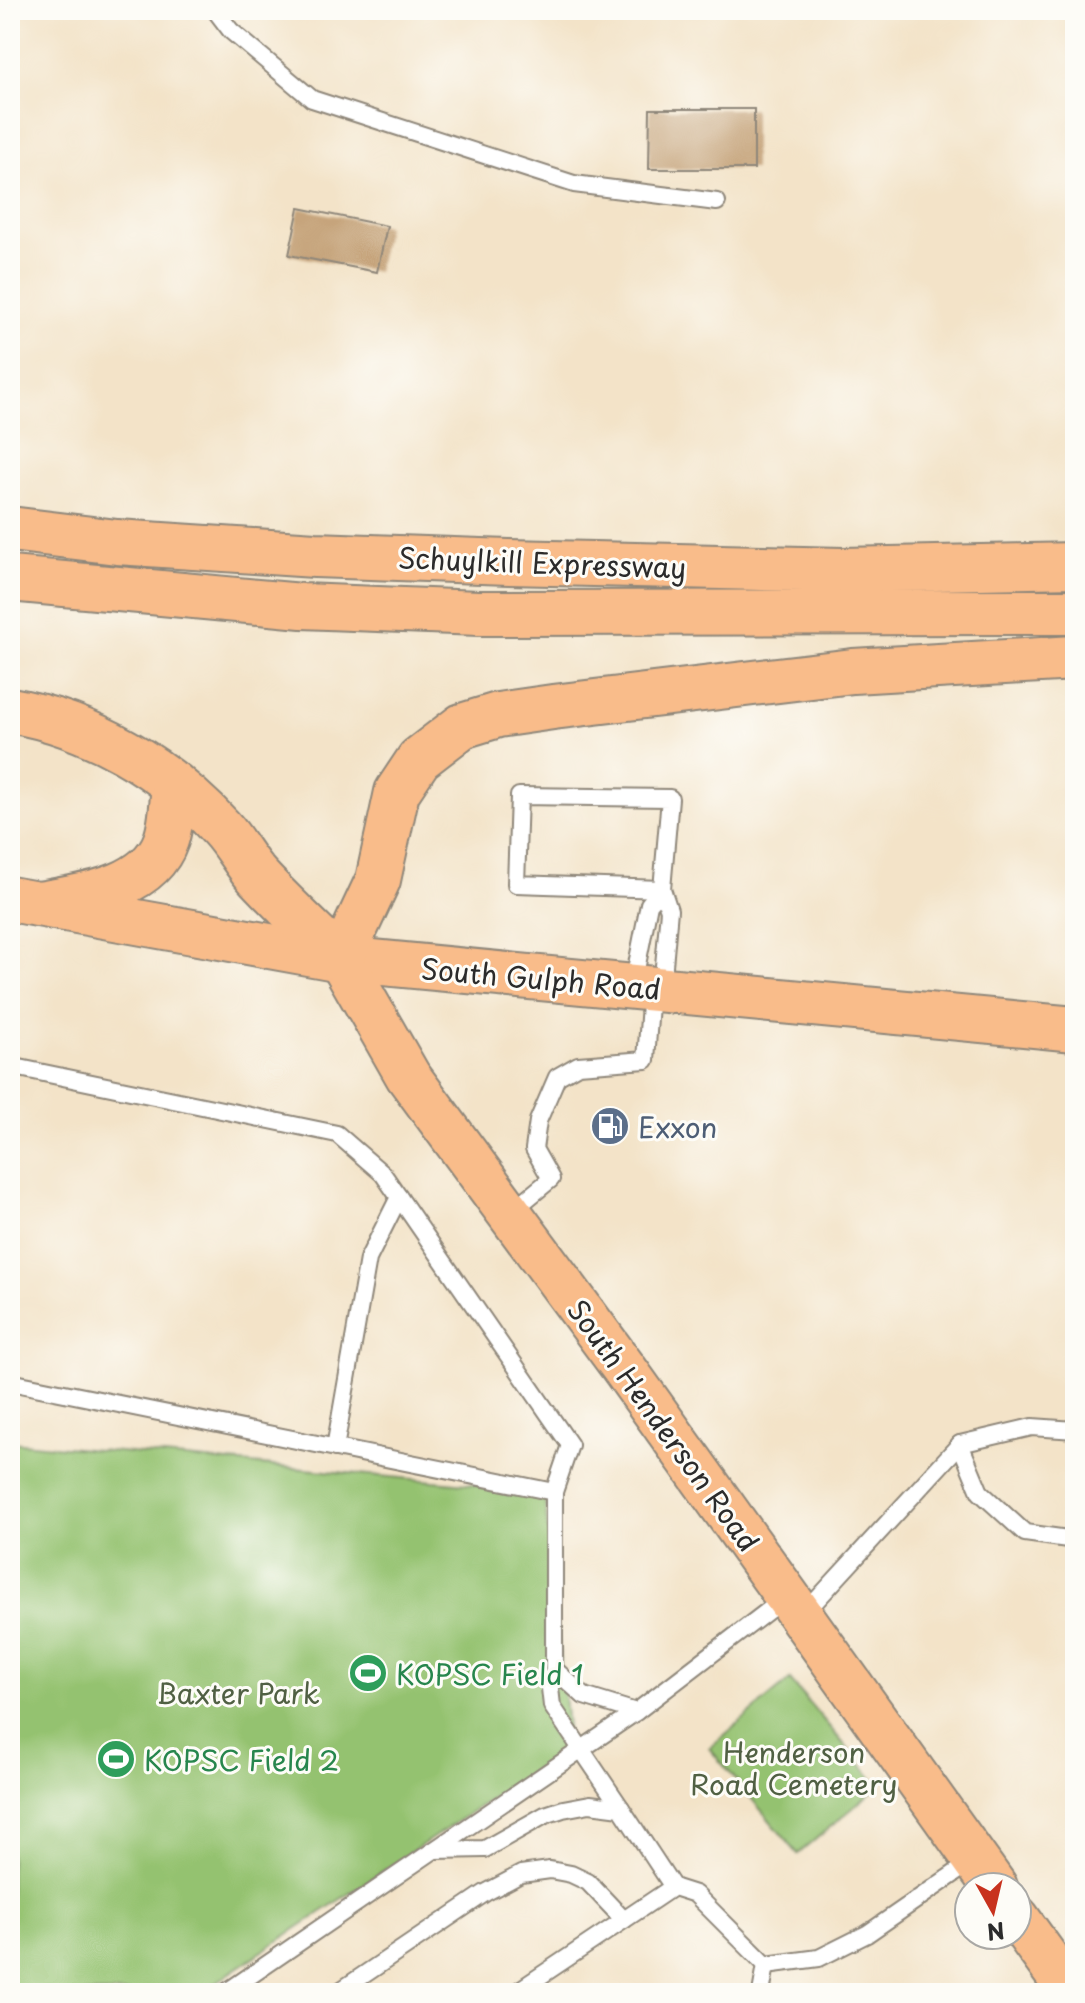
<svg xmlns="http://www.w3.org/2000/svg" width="1085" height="2003" font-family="'Playpen Sans',sans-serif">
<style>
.green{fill:#94c270;stroke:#60764e;stroke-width:2}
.building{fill:#c6a47b}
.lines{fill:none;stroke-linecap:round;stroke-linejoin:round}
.service-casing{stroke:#8f877a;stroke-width:20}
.primary-casing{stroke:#8f877a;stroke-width:48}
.motorway-casing{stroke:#8f877a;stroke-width:48}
.service{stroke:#fff;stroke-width:16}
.primary{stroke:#f9bc8a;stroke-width:44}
.motorway{stroke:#f9bc8a;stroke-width:44}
.labels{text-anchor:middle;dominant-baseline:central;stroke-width:6;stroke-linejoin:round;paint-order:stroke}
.street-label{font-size:28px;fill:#2b2b2b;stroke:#fdfcf7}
.service-label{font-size:28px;fill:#4e5e75;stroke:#fdfcf7;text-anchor:start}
.leisure-label{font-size:28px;fill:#27864d;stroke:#fdfcf7;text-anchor:start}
.park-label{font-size:28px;fill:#506043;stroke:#fdfcf7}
</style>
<rect width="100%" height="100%" fill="#fdfcf7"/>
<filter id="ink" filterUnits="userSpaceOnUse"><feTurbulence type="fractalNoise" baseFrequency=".0125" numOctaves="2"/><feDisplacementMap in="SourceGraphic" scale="16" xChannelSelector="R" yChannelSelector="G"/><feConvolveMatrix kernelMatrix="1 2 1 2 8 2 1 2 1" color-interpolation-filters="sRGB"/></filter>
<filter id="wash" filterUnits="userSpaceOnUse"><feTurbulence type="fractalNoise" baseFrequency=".006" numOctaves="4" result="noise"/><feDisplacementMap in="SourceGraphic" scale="32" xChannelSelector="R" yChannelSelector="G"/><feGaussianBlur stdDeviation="1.8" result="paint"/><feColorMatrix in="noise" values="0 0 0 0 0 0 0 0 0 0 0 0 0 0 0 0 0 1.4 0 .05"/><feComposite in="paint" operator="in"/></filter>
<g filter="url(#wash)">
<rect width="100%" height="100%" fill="#f3e3c8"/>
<!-- green -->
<g class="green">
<polygon points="10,1442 544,1491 569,1747 200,1993 10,1993"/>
<polygon points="790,1680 879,1786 798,1854 709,1748"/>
</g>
<g id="blocks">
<!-- building -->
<g class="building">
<polygon points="264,10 292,10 292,12 265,17"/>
<polygon points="650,109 754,109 754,169 649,169"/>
<polygon points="299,208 387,226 377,272 289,255"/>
</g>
</g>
</g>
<g filter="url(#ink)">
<use href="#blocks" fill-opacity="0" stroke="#8f877a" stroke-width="2"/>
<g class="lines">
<defs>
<g id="service">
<polyline points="215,10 231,31 312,99 574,184 717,202"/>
<polyline points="662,889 516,884 519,796 670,798 662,889 669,910 662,988"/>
<polyline points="633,985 649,904 662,889"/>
<polyline points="10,1066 337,1134 383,1174 570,1445 554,1492"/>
<polyline points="511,1212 551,1179 534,1149 538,1121 557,1077 578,1065 646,1060 651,990"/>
<polyline points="10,1382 554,1492 554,1669 550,1688 552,1706 621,1808"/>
<polyline points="960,1444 980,1492 1025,1533 1075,1540"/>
<polyline points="335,1448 368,1259 399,1197"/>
<polyline points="802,1616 960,1444 1032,1427 1075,1430"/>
<polyline points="554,1669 584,1696 636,1712"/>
<polyline points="435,1850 485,1849 545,1815 563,1809 590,1804 621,1808 673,1887"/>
<polyline points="225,1993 636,1712 786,1597"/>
<polyline points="337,1993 485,1893 521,1874 550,1870 571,1874 588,1882 624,1920"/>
<polyline points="515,1993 673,1887 695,1894 766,1965"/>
<polyline points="761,1993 766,1965 819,1958 867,1934 974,1860"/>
</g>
<g id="primary">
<polyline points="10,899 341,959 1075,1029"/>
<polyline points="341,959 408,1076 623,1367 995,1887"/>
<polyline points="1017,1918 1071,1993"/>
</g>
<g id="motorway">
<polyline points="10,529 117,542 315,555 509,562 843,570 1075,565"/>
<polyline points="10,579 302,606 479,613 1075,612"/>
<path d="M 10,710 C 91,724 165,767 221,828 C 235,843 244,862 258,877 C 284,905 313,932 341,959 L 378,880 L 397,792 L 419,759 L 462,726 L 498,715 L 553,707 L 853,671 L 1075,658"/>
<path d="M 39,904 C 83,896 149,889 166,840 C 172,823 172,802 174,784"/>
</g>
</defs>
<!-- service casing -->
<use href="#service" class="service-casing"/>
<!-- primary casing -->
<use href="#primary" class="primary-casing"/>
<!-- motorway casing -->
<use href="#motorway" class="motorway-casing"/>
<!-- service -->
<use href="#service" class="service"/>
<!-- primary -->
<use href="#primary" class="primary"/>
<!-- motorway -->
<use href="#motorway" class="motorway"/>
</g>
</g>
<!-- icons -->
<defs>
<symbol id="fuel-disc" viewBox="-11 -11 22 22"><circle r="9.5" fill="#5c6f8a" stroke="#fdfcf7"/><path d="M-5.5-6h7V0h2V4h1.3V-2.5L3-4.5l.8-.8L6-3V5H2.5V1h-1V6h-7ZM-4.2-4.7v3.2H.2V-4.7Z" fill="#fff"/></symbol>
<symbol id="stadium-disc" viewBox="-11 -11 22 22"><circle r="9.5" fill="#2e9e5b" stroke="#fdfcf7"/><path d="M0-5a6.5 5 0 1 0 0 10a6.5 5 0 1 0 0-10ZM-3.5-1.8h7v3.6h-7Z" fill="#fff"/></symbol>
</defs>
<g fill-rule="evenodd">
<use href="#fuel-disc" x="588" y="1104" width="44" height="44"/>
<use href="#stadium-disc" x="346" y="1651" width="44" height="44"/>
<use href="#stadium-disc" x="94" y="1737" width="44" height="44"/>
</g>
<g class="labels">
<!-- street labels -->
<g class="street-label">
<text transform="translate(542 562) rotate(2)">Schuylkill Expressway</text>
<text transform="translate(541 978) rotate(5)">South Gulph Road</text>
<text transform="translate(664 1425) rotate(54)">South Henderson Road</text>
</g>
<!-- service labels -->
<g class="service-label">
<text x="638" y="1126">Exxon</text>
</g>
<!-- leisure labels -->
<g class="leisure-label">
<text x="396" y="1673">KOPSC Field 1</text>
<text x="144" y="1759">KOPSC Field 2</text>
</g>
<!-- park labels -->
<g class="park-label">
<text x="238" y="1692">Baxter Park</text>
<text x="794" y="1751">Henderson<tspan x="794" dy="32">Road Cemetery</tspan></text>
</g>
</g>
<!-- margin -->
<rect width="1085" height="2003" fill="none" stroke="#fdfcf7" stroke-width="40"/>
<!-- north arrow -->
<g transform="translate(993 1911) rotate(172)"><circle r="38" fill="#fdfcf7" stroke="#a9a8a5" stroke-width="2"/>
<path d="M0-6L14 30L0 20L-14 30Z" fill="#c8321e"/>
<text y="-12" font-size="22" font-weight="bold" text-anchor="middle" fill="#2b2b2b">N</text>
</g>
</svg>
